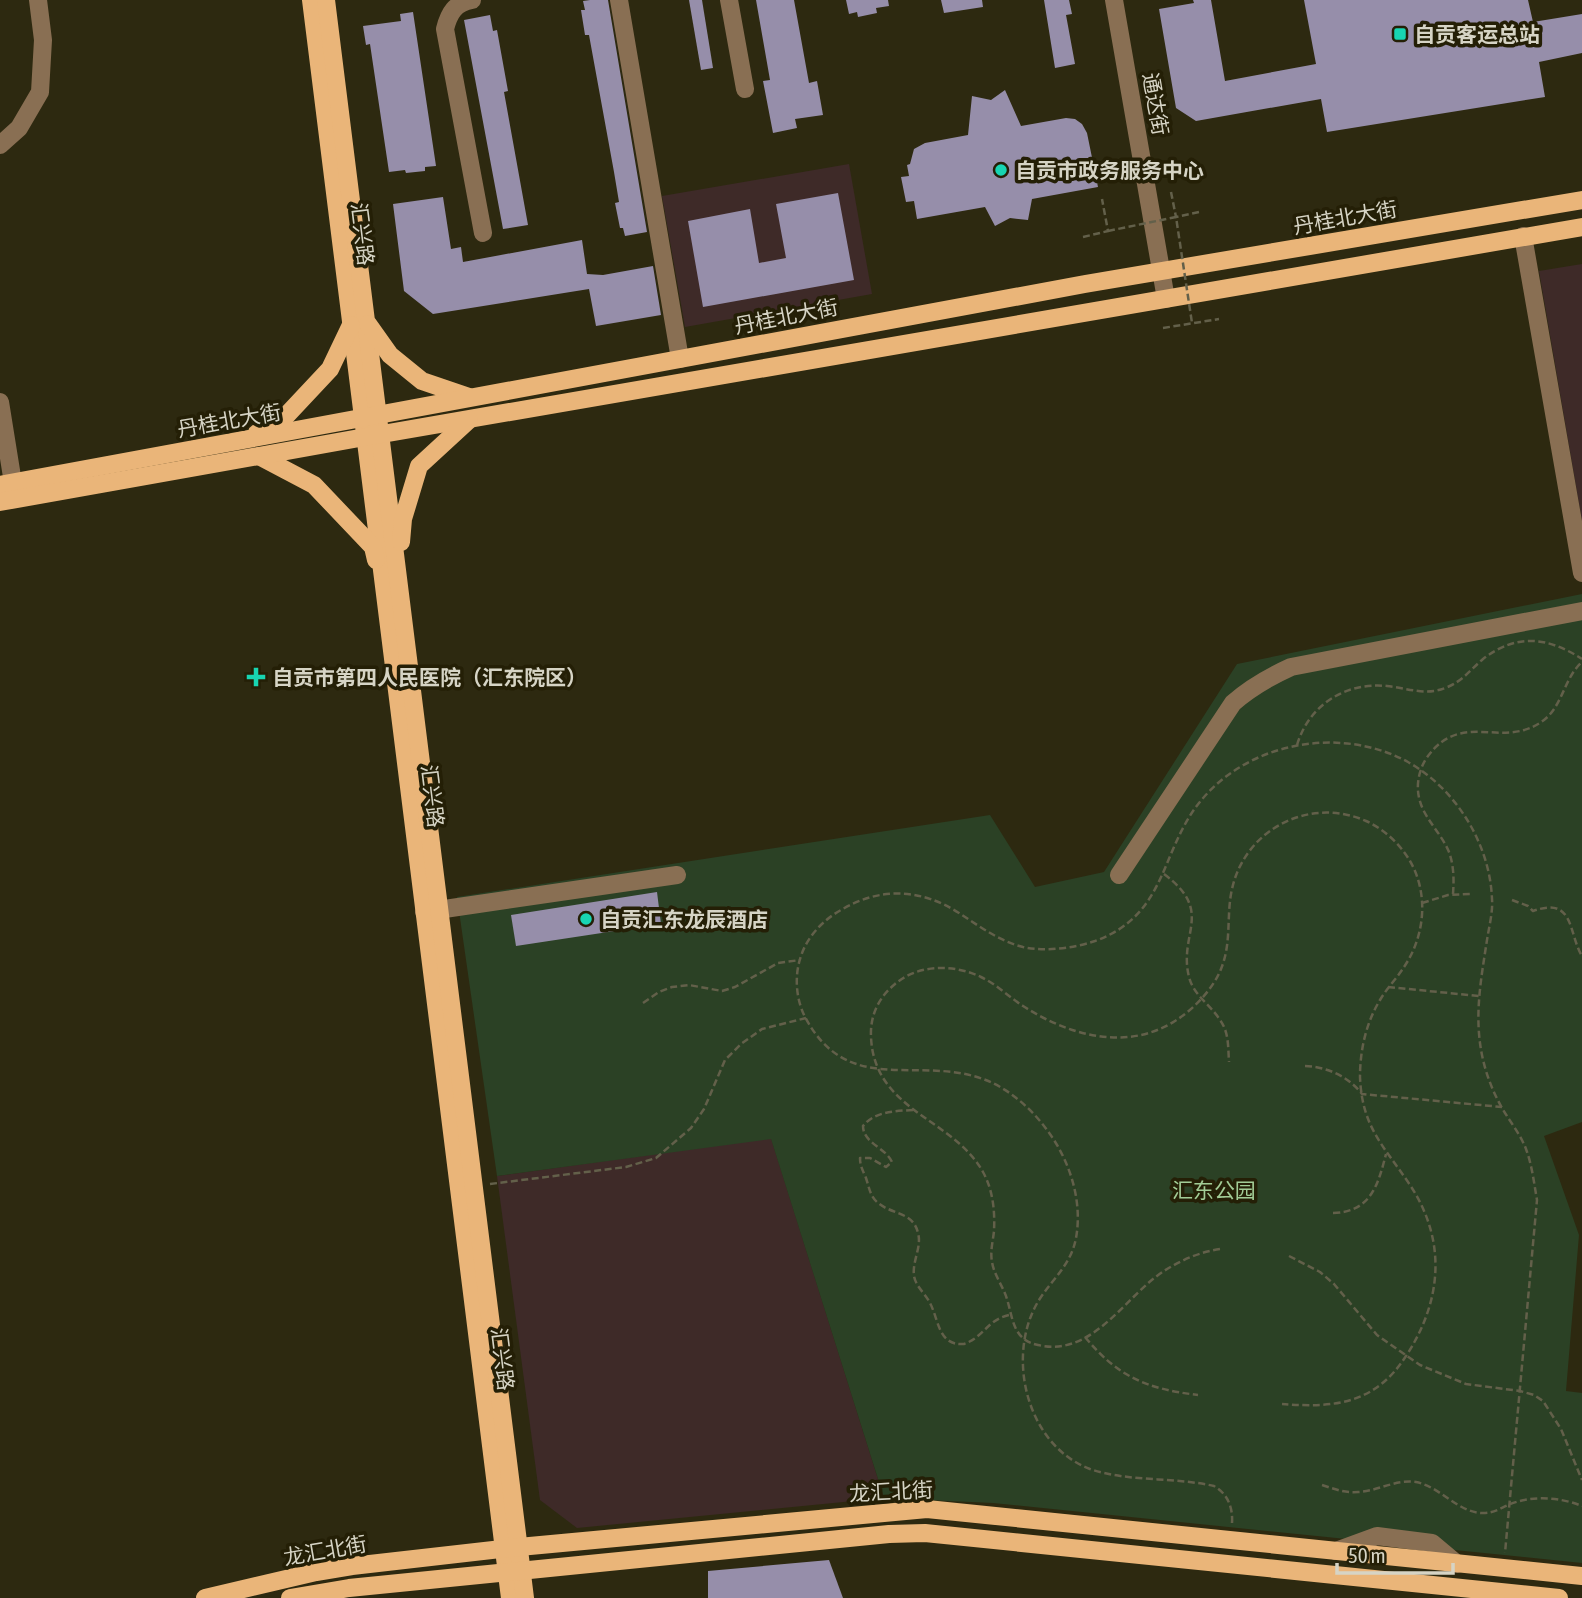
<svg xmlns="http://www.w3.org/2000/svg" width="1582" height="1598" font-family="'Asap Condensed','Noto Sans SC',sans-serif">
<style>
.commercial{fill:#3e2a28}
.green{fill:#2b4125}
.building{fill:#968eaa}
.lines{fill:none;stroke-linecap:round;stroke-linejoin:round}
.path{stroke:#63604a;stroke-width:2.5;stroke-dasharray:7 3.5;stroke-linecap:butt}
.minor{stroke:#896f53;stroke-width:18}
.major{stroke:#eab579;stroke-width:18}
.path-bridge{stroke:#63604a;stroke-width:2.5;stroke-dasharray:7 3.5;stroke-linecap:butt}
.poi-dot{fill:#18d5b2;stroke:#241f06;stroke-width:2.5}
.labels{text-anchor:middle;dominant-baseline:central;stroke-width:7;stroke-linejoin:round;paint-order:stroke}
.poi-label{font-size:21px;font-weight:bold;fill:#d6d4c5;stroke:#241f06;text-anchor:start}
.street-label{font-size:21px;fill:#d6d4c5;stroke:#241f06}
.park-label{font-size:21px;fill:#a2cc96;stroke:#241f06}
</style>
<rect width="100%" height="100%" fill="#2d2910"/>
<!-- commercial -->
<g class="commercial">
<polygon points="849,164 872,294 685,327 662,196"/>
<polygon points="1582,264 1582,521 1539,271"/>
<polygon points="771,1138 884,1498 577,1528 540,1500 497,1176"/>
</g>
<!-- green -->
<polygon class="green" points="1582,594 1582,1122 1544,1136 1579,1235 1566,1391 1582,1393 1582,1563 993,1503 884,1498 771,1139 497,1176 457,897 990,815 1035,887 1104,872 1237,664"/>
<!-- building -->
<g class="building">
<polygon points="590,0 608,0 647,232 625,236 623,228 620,228 615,203 619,202 614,172 589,35 585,35 581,10 585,10 583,1"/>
<polygon points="689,0 702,0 713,68 701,70"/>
<polygon points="756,0 794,0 809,83 817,81 823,115 795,119 797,128 773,133 763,81 770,80"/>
<polygon points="846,0 888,0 889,6 876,8 877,13 858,17 857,12 849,14"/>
<polygon points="941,0 982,0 983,7 944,13"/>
<polygon points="1044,0 1069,0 1072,14 1066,15 1075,64 1055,68"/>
<polygon points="1193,0 1211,0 1225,81 1316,64 1304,0 1528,0 1533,22 1582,14 1582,53 1539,62 1545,97 1327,132 1321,99 1196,121 1176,108 1159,9 1194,3"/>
<polygon points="413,12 436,166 425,167 425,171 406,173 405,170 389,172 370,44 366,45 363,26 401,21 400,14"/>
<polygon points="490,15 493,31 497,30 508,91 504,92 528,225 503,229 464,20"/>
<polygon points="1005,90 1021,126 1066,118 1075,119 1082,124 1087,133 1098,187 1032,199 1028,220 1010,218 995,226 985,207 917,219 914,201 906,202 901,177 909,176 907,165 910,164 914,149 925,143 968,135 972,96 991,100"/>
<polygon points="838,193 854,280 703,307 688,221 750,209 759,263 786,258 776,204"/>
<polygon points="443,197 451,249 461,247 463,262 582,240 587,274 603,275 653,266 661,315 596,326 589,289 433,314 404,291 393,204"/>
<polygon points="657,892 661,924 516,946 511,915"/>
<polygon points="829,1560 843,1598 708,1598 708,1571"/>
</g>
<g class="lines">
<!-- path -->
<g class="path">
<polyline points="1171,192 1176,217 1199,212"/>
<polyline points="1083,237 1108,231 1102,199"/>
<polyline points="1163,328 1219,319"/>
<path d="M 1297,745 C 1309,705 1345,682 1387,686 C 1407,688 1425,696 1445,688 C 1462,682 1470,670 1483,659 C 1517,633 1548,637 1582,659"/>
<path d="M 1164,874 C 1215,912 1178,933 1189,977 C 1194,996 1210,1004 1220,1020 C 1229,1032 1228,1047 1229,1062"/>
<path d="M 1453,894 C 1454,880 1454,866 1449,852 C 1440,830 1420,816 1418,791 C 1417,779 1421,765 1428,756 C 1463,709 1503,751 1544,720 C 1563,705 1564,678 1582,662"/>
<path d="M 1512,900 L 1528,906 L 1533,911 C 1575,896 1568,933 1582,956"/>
<polyline points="1422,903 1448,895 1471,894"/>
<polyline points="1388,987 1479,996"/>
<polyline points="643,1003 659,992 672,987 689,985 722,991 735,987 778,963 800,960"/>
<path d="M 1305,1066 C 1327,1067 1348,1076 1362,1094 L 1502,1107"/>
<path d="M 913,1110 C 896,1111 875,1111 863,1126 C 863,1143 886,1148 892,1162 L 886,1167 L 870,1158 L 860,1158 C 860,1166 863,1171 866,1178 C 869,1187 870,1196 877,1202 C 891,1215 913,1211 918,1233 C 922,1247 912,1261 914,1276 C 916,1287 925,1293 930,1303 C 939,1320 938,1346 964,1344 C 984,1337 987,1320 1009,1315"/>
<polyline points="490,1184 626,1167 656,1158 691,1128 704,1109 725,1060 741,1044 762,1029 806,1018"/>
<path d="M 1333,1213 C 1371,1212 1378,1185 1386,1154"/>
<path d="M 1220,1249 C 1200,1252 1181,1260 1164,1271 C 1126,1295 1093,1358 1038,1345 C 1013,1340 1013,1319 1007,1299 C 1003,1286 994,1275 992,1262 C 990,1251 993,1241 994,1231 C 995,1211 993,1190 983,1172 C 953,1118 874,1111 871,1037 C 870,1016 878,998 895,984 C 918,964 954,964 981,977 C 996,984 1009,997 1023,1006 C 1068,1035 1126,1052 1175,1021 C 1194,1009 1213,989 1221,969 C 1232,942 1226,916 1232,889 C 1245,829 1310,796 1366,821 C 1384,829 1400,844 1410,861 C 1429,894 1425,936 1404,967 C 1397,978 1387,988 1380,1000 C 1366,1023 1360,1050 1360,1077 C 1362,1128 1384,1146 1410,1185 C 1447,1241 1442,1301 1406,1356 C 1375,1404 1335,1408 1282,1404"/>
<polyline points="1289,1256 1320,1272 1334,1284 1377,1335 1420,1365 1466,1384 1520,1391 1534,1395 1543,1401 1561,1429 1582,1480"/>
<path d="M 1085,1337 C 1118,1377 1147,1389 1198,1395"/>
<path d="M 1322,1485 C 1334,1489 1345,1493 1358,1492 C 1378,1491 1396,1479 1416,1482 C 1441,1487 1458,1513 1483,1513 C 1494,1513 1499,1509 1508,1505 C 1531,1495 1560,1497 1582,1506"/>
<path d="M 1232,1523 C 1233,1508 1228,1494 1214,1486 C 1175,1477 1127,1482 1090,1469 C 1026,1445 1005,1355 1039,1300 C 1053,1278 1071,1265 1076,1238 C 1083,1200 1069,1159 1047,1130 C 1031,1108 1008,1088 983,1079 C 917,1055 848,1098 805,1017 C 796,999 794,976 801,956 C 807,937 823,920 841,910 C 880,887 920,888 959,913 C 979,926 999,941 1023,947 C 1045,952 1074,948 1095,941 C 1167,915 1160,852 1199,803 C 1247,742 1340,725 1408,762 C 1456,789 1490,844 1492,899 C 1493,912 1489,927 1487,940 C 1481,979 1474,1016 1482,1055 C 1486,1075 1494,1095 1505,1113 C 1512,1124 1521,1136 1526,1149 C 1532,1165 1534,1183 1537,1200 L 1505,1553"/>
</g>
<!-- minor -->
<g class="minor">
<path d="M 472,0 C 455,3 449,13 445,29 L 483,233"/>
<polyline points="619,0 680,359"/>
<polyline points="729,0 745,89"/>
<polyline points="1114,0 1166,299"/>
<polyline points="0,145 19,128 40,92 43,40 38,0"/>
<polyline points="1523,236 1582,573"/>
<polyline points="0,402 13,483"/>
<path d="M 1119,875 L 1233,703 C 1251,687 1269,677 1291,667 L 1582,611"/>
<polyline points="424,912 677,875"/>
<polyline points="1336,1551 1377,1536 1432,1543 1457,1564"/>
</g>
<!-- major -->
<g class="major">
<polyline points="311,0 510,1598"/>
<polyline points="326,0 525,1598"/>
<polyline points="368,324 390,355 422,381 469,397"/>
<polyline points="257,433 285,417 330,369 351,325"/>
<polyline points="259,456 314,485 373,547 376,560"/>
<polyline points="0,485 1085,284 1582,200"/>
<polyline points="0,502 365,437 1582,227"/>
<polyline points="401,542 403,519 419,466 469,420"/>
<polyline points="205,1598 316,1572 352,1566 519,1547 927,1509 1582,1576"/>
<polyline points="290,1598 349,1588 889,1534 925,1533 1559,1598"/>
</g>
<!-- path-bridge -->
<polyline class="path-bridge" points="1108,231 1176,217 1192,323"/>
</g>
<!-- markers -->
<g class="poi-dot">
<rect x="1393" y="27" width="14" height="14" rx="3.5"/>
<circle cx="1001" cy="170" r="7"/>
<path d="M252.5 666.5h7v7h7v7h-7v7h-7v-7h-7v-7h7z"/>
<circle cx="586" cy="919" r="7"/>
</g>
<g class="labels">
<!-- poi labels -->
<g class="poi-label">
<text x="1414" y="34">自贡客运总站</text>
<text x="1015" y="170">自贡市政务服务中心</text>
<text x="272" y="677">自贡市第四人民医院（汇东院区）</text>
<text x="600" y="919">自贡汇东龙辰酒店</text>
</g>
<!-- street labels -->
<g class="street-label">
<text transform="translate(1156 104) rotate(80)">通达街</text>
<text transform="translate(1345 217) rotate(-10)">丹桂北大街</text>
<text transform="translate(363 234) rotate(83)">汇兴路</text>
<text transform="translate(786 316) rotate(-11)">丹桂北大街</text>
<text transform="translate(229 420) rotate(-10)">丹桂北大街</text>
<text transform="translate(433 796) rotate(83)">汇兴路</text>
<text transform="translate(503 1359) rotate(83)">汇兴路</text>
<text transform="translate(891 1491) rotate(-3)">龙汇北街</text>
<text transform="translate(325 1550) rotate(-10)">龙汇北街</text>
</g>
<!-- park labels -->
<g class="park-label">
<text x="1214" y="1190">汇东公园</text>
</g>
</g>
<!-- scale -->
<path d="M1337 1563v10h116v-10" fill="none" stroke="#d6d4c5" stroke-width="3.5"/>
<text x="1348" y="1563" font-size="21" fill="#d6d4c5" stroke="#241f06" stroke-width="5" paint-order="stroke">50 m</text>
</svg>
